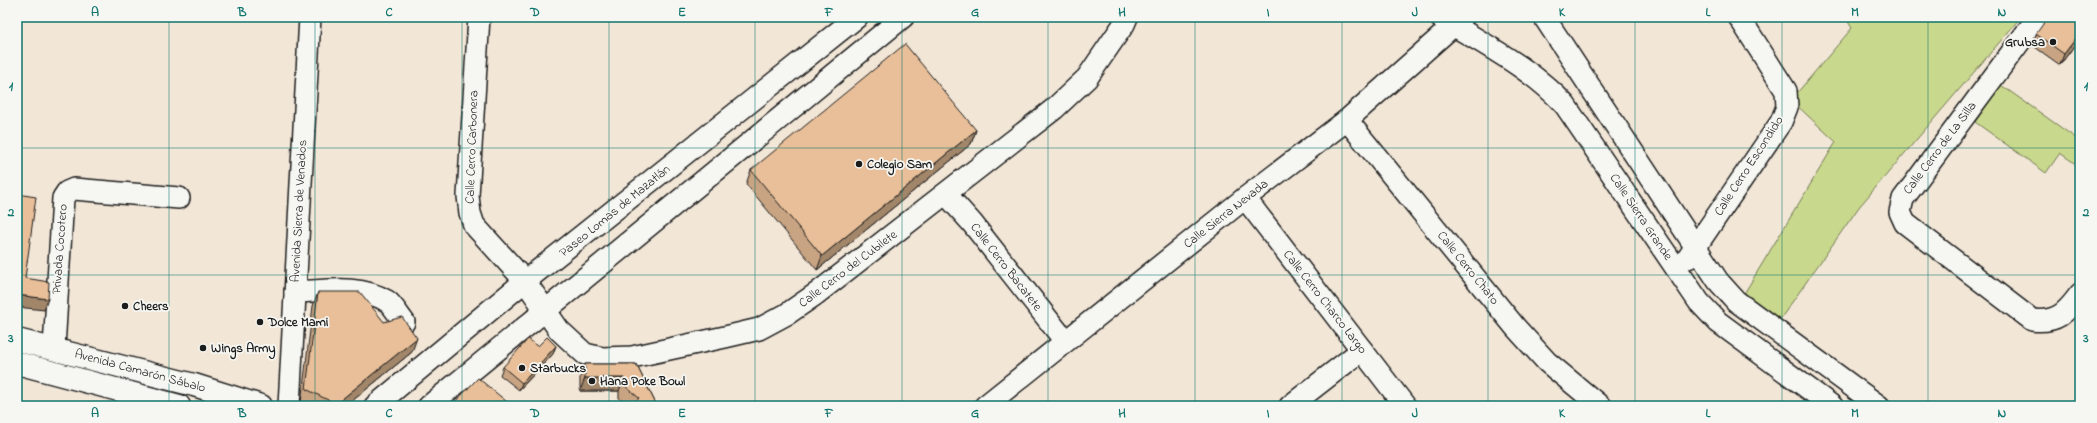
<svg xmlns="http://www.w3.org/2000/svg" width="2097" height="423" font-family="'Indie Flower',sans-serif">
<style>
.green{fill:#c8d88c;stroke:#727a54}
.lines{fill:none;stroke-linecap:round;stroke-linejoin:round}
.minor-casing{stroke:#1c1c1c;stroke-width:24}
.major-casing{stroke:#1c1c1c;stroke-width:25}
.minor{stroke:#f6f6f2;stroke-width:21}
.major{stroke:#f6f6f2;stroke-width:22}
.wall{fill:#c8a483;stroke:#1c1c1c}
.shaded-wall{fill:#a2866a;stroke:#1c1c1c}
.building{fill:#e8bf98;stroke:#1c1c1c}
.grid{fill:none;stroke:#0f766e;stroke-width:1;stroke-opacity:0.55}
.poi-dot{fill:#1c1c1c;stroke:#f6f6f2;stroke-width:1.5}
.labels{text-anchor:middle;dominant-baseline:central;stroke-width:3.5;stroke-linejoin:round;paint-order:stroke}
.poi-label{font-size:13px;font-weight:bold;fill:#1c1c1c;stroke:#f6f6f2;text-anchor:start}
.street-label{font-size:13px;fill:#1c1c1c;stroke:#f6f6f2}
.neatline{fill:none;stroke:#0f766e;stroke-width:1.5}
.grid-label{font-size:13px;text-anchor:middle;font-weight:bold;fill:#0f766e}
</style>
<rect width="100%" height="100%" fill="#f2e6d7"/>
<filter id="ink" filterUnits="userSpaceOnUse"><feTurbulence type="fractalNoise" baseFrequency=".025" numOctaves="2"/><feDisplacementMap in="SourceGraphic" scale="8" xChannelSelector="R" yChannelSelector="G"/><feConvolveMatrix kernelMatrix="1 2 1 2 8 2 1 2 1" color-interpolation-filters="sRGB"/></filter>
<g filter="url(#ink)">
<!-- green -->
<g class="green">
<polygon points="1845,17 2021,17 1859,207 1774,328 1739,302 1836,142 1791,100 1852,28"/>
<polygon points="2001,85 2080,141 2080,167 2060,153 2046,173 1975,122"/>
</g>
<g class="lines">
<defs>
<g id="minor">
<polyline points="479,17 468,196 470,213 474,225 525,281 559,330 585,354 602,358 632,357 725,337 759,329 787,314 816,294 1054,109 1087,78 1124,24 1127,17"/>
<path d="M 1440,17 C 1483,44 1530,67 1565,105 L 1699,302 L 1718,322 L 1832,406"/>
<polyline points="1544,17 1718,281 1736,301 1879,406"/>
<path d="M 2038,17 L 1903,199 L 1900,212 L 1905,223 L 2032,320 C 2057,323 2066,313 2080,294"/>
<polyline points="1347,120 1516,328 1547,362 1600,406"/>
<polyline points="946,194 972,223 1065,341"/>
<polyline points="1245,198 1405,406"/>
<polyline points="1688,258 1781,122 1787,107 1786,91 1739,17"/>
<path d="M 295,292 C 324,291 360,284 387,301 C 393,305 399,316 404,322"/>
<polyline points="54,348 63,198 67,192 74,189 179,198"/>
<polyline points="289,406 310,17"/>
<polyline points="375,406 525,281 857,17"/>
<polyline points="429,406 903,17"/>
<polyline points="985,406 1245,198 1347,120 1463,17"/>
<polyline points="1290,406 1362,350"/>
</g>
<g id="major">
<polyline points="17,340 194,385 261,406"/>
<polyline points="17,363 179,406"/>
</g>
</defs>
<!-- minor casing -->
<use href="#minor" class="minor-casing"/>
<!-- major casing -->
<use href="#major" class="major-casing"/>
<!-- minor -->
<use href="#minor" class="minor"/>
<!-- major -->
<use href="#major" class="major"/>
</g>
<!-- wall -->
<g class="wall">
<polygon points="2080,18 2080,38 2060,65 2032,45 2036,34"/>
<polygon points="976,130 971,144 817,270 746,184 751,170"/>
<polygon points="318,292 384,322 412,352 346,406 307,406 301,403 313,306"/>
<polygon points="538,346 553,354 519,390 500,375 503,367"/>
<polygon points="585,364 636,364 657,406 628,406 619,398 619,391 580,391 580,378"/>
</g>
<!-- shaded-wall -->
<g class="shaded-wall">
<polygon points="2080,33 2080,38 2060,65 2064,54"/>
<polygon points="976,130 971,144 817,270 822,256"/>
<polygon points="17,295 48,299 44,310 17,307"/>
<polygon points="417,338 412,352 346,406 336,406 336,404"/>
<polygon points="556,346 553,354 519,390 522,383"/>
<polygon points="585,378 624,378 619,391 580,391"/>
</g>
<!-- building -->
<g class="building">
<polygon points="2048,17 2078,17 2080,18 2080,33 2064,54 2036,34"/>
<polygon points="905,44 976,130 822,256 751,170"/>
<polygon points="17,194 36,197 25,278 49,282 48,299 17,295"/>
<polygon points="318,292 360,292 384,322 402,317 417,338 336,404 306,389"/>
<polygon points="547,337 556,346 522,383 503,367 528,339 538,346"/>
<polygon points="585,364 636,364 657,406 632,406 639,398 624,385 624,378 585,378"/>
<polygon points="478,378 512,406 451,406"/>
<polygon points="526,404 529,406 524,406"/>
</g>
</g>
<!-- grid -->
<path class="grid" d="M 169,17 L 169,406M 315,17 L 315,406M 462,17 L 462,406M 609,17 L 609,406M 755,17 L 755,406M 902,17 L 902,406M 1048,17 L 1048,406M 1195,17 L 1195,406M 1342,17 L 1342,406M 1488,17 L 1488,406M 1635,17 L 1635,406M 1782,17 L 1782,406M 1928,17 L 1928,406M 17,148 L 2080,148M 17,275 L 2080,275"/>
<!-- markers -->
<g class="poi-dot">
<circle cx="2053" cy="42" r="4"/>
<circle cx="859" cy="164" r="4"/>
<circle cx="125" cy="306" r="4"/>
<circle cx="260" cy="322" r="4"/>
<circle cx="203" cy="348" r="4"/>
<circle cx="522" cy="368" r="4"/>
<circle cx="592" cy="381" r="4"/>
</g>
<g class="labels">
<!-- poi labels -->
<g class="poi-label">
<text x="2045" y="42" text-anchor="end">Grubsa</text>
<text x="867" y="164">Colegio Sam</text>
<text x="133" y="306">Cheers</text>
<text x="268" y="322">Dolce Mami</text>
<text x="211" y="348">Wings Army</text>
<text x="530" y="368">Starbucks</text>
<text x="600" y="381">Hana Poke Bowl</text>
</g>
<!-- street labels -->
<g class="street-label">
<text transform="translate(472 147) rotate(-88)">Calle Cerro Carbonera</text>
<text transform="translate(1940 148) rotate(-53)">Calle Cerro de La Silla</text>
<text transform="translate(1749 166) rotate(-57)">Calle Cerro Escondido</text>
<text transform="translate(299 211) rotate(-87)">Avenida Sierra de Venados</text>
<text transform="translate(615 211) rotate(-39)">Paseo Lomas de Mazatlán</text>
<text transform="translate(1226 214) rotate(-38)">Calle Sierra Nevada</text>
<text transform="translate(1641 217) rotate(56)">Calle Sierra Grande</text>
<text transform="translate(60 249) rotate(-86)">Privada Cocotero</text>
<text transform="translate(1006 267) rotate(52)">Calle Cerro Bacatete</text>
<text transform="translate(1468 268) rotate(51)">Calle Cerro Chato</text>
<text transform="translate(848 269) rotate(-37)">Calle Cerro del Cubilete</text>
<text transform="translate(1325 302) rotate(52)">Calle Cerro Charco Largo</text>
<text transform="translate(140 371) rotate(15)">Avenida Camarón Sábalo</text>
</g>
</g>
<!-- margin -->
<rect width="2097" height="423" fill="none" stroke="#f6f6f2" stroke-width="44"/>
<rect x="22" y="22" width="2053" height="379" class="neatline"/>
<g class="grid-label">
<text x="95" y="16">A</text>
<text x="242" y="16">B</text>
<text x="389" y="16">C</text>
<text x="535" y="16">D</text>
<text x="682" y="16">E</text>
<text x="829" y="16">F</text>
<text x="975" y="16">G</text>
<text x="1122" y="16">H</text>
<text x="1268" y="16">I</text>
<text x="1415" y="16">J</text>
<text x="1562" y="16">K</text>
<text x="1708" y="16">L</text>
<text x="1855" y="16">M</text>
<text x="2002" y="16">N</text>
<text x="11" y="90">1</text>
<text x="2086" y="90">1</text>
<text x="11" y="216">2</text>
<text x="2086" y="216">2</text>
<text x="11" y="342">3</text>
<text x="2086" y="342">3</text>
<text x="95" y="417">A</text>
<text x="242" y="417">B</text>
<text x="389" y="417">C</text>
<text x="535" y="417">D</text>
<text x="682" y="417">E</text>
<text x="829" y="417">F</text>
<text x="975" y="417">G</text>
<text x="1122" y="417">H</text>
<text x="1268" y="417">I</text>
<text x="1415" y="417">J</text>
<text x="1562" y="417">K</text>
<text x="1708" y="417">L</text>
<text x="1855" y="417">M</text>
<text x="2002" y="417">N</text>
</g>
</svg>
